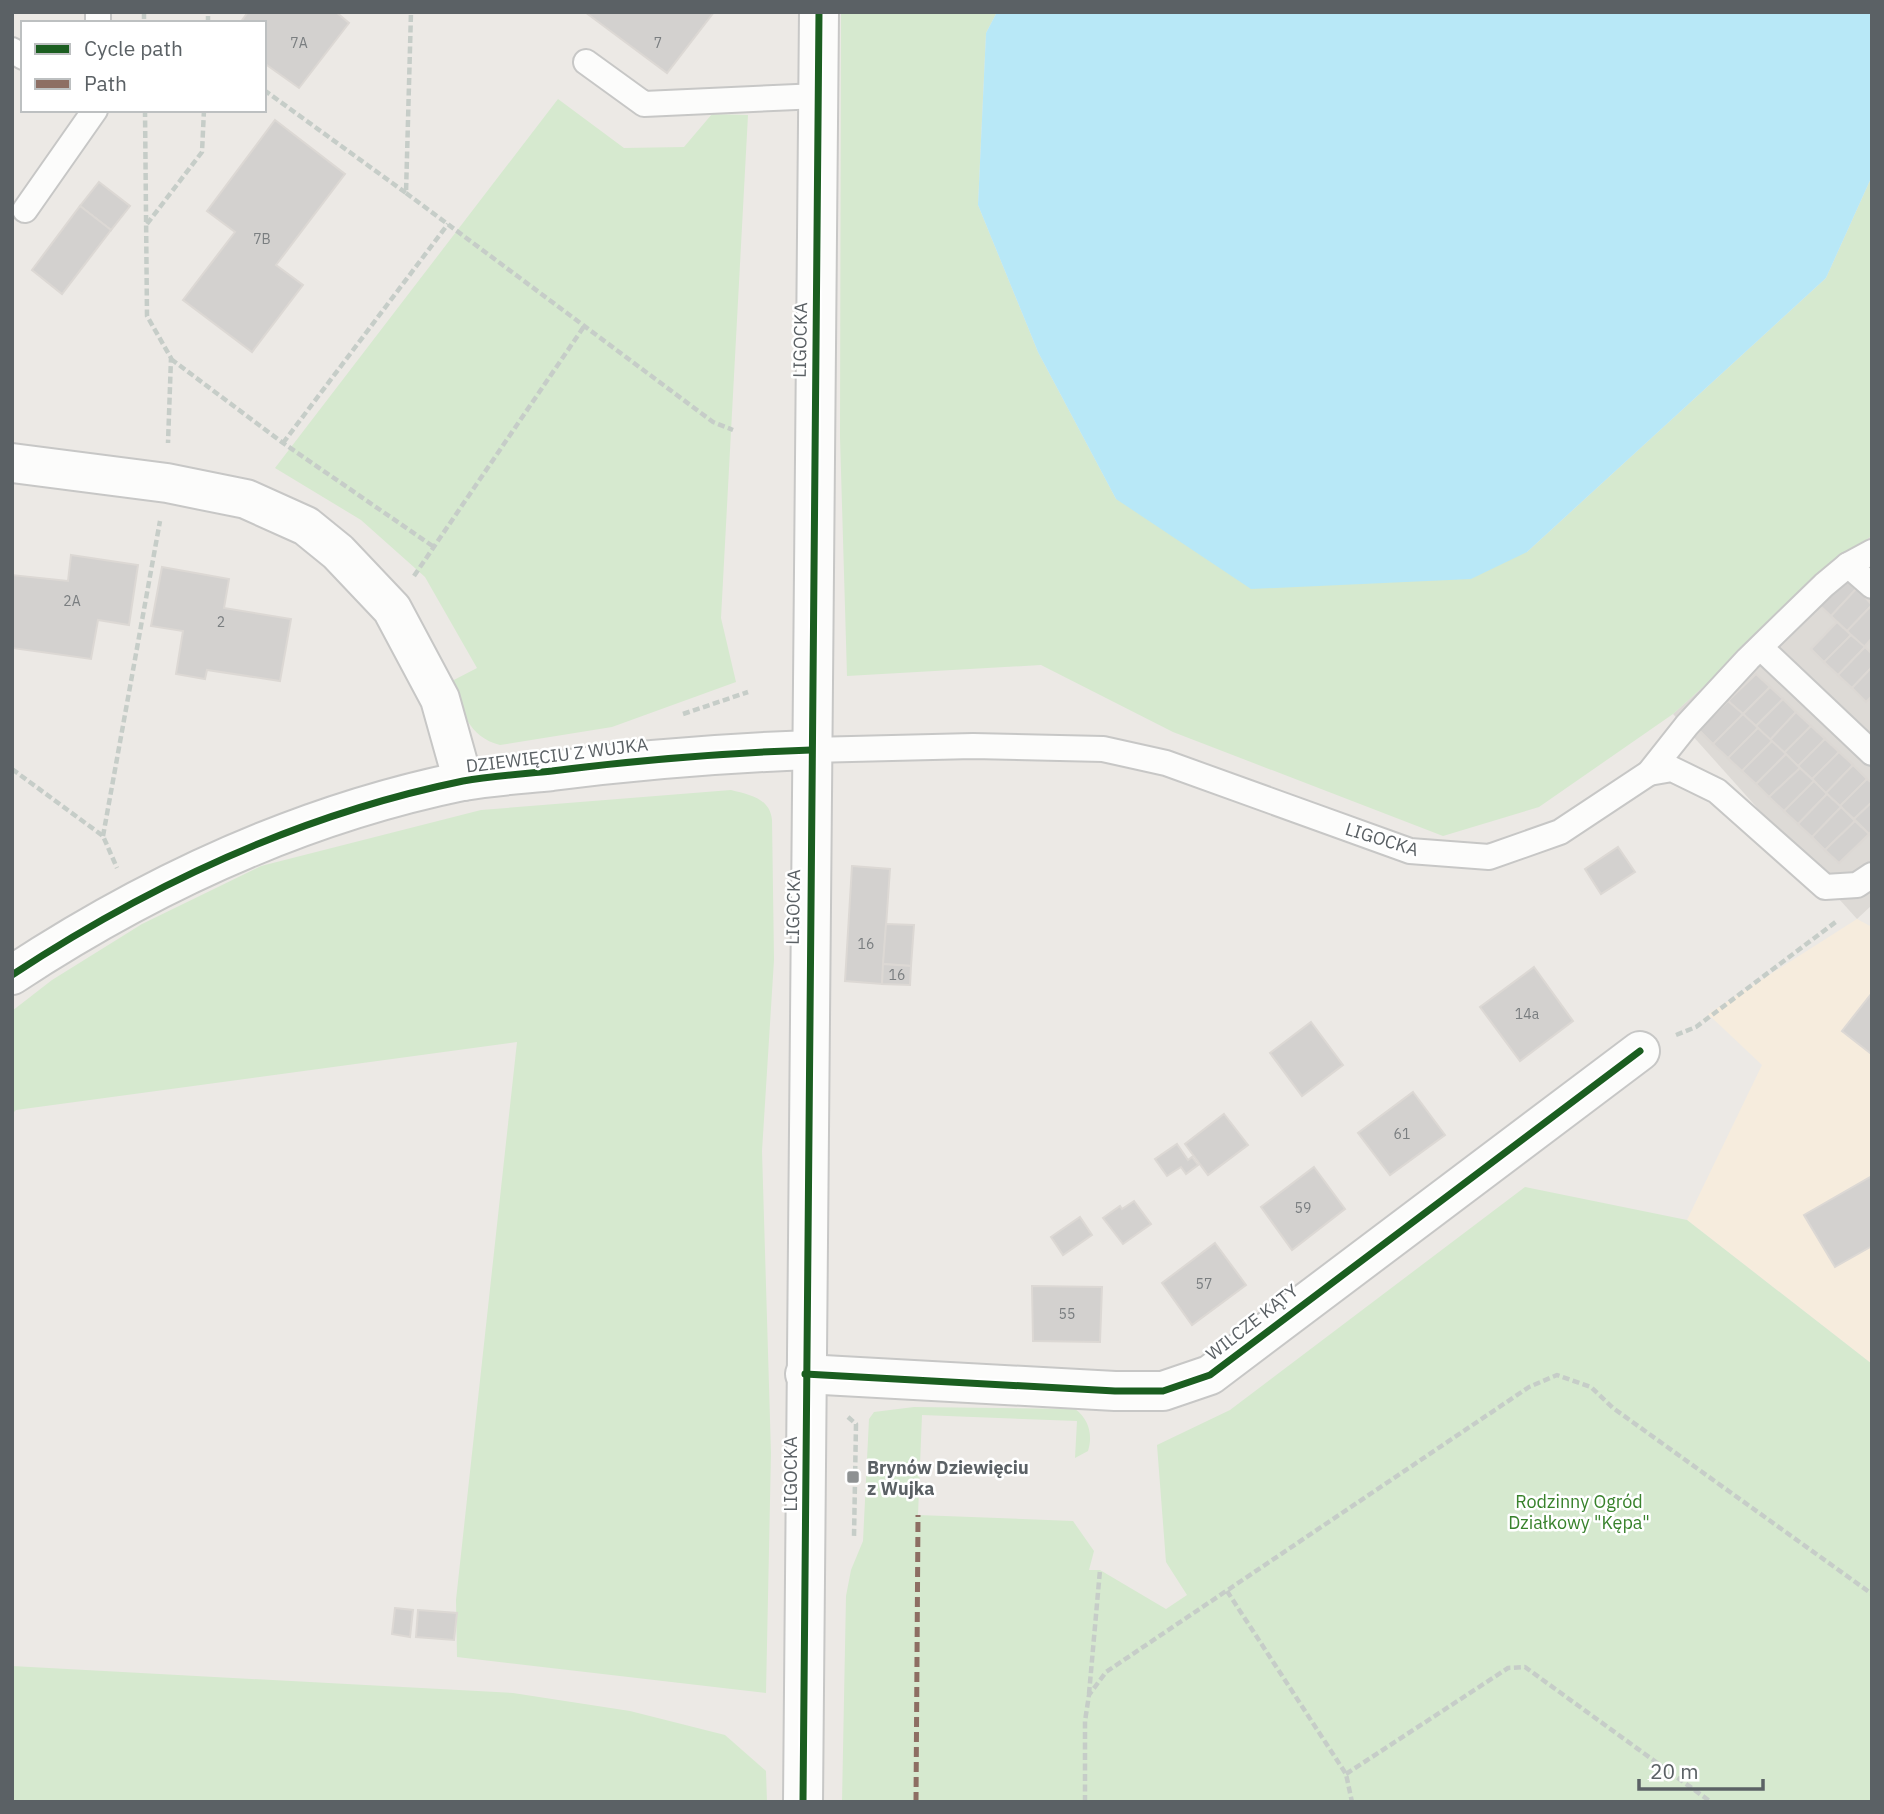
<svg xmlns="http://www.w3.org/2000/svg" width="1884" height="1814" font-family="'IBM Plex Sans',sans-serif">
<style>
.commercial{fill:#f6ecdd}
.industrial{fill:#dddad6}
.green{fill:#d6e9cf}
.water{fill:#b8e8f7}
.building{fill:#d3d1cf;stroke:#dcd8d4;stroke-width:2}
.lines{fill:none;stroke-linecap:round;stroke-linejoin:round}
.service-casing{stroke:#c7c7c6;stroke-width:28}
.minor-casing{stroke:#c7c7c6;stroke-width:42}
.tertiary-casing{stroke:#c7c7c6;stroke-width:42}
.path{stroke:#c6cdc8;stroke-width:4.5;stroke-dasharray:7 3.5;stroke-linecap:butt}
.service{stroke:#fcfcfb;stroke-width:24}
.minor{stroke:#fcfcfb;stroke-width:38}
.tertiary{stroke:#fcfcfb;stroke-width:38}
.quiet{stroke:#8d6e63;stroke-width:5;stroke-dasharray:10 5;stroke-linecap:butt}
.cycleway-casing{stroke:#fff;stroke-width:11}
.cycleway{stroke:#1b5e20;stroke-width:7}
.poi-dot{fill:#8e9192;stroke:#fff;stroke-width:2.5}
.labels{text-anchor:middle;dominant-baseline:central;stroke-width:5;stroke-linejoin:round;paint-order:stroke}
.number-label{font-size:14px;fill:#7a7e80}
.street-label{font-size:18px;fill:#5b6165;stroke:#fff}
.poi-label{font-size:18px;font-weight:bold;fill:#5b6165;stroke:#fff;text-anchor:start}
.park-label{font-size:18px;fill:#38822c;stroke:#fff}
</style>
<rect width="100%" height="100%" fill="#ece9e5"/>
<!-- commercial -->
<polygon class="commercial" points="1857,919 1872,927 1872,1364 1687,1220 1762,1065 1708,1014"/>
<!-- industrial -->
<polygon class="industrial" points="1872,535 1872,905 1857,919 1673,714"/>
<!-- green -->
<g class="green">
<polygon points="841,12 997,12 986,33 978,205 1038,352 1116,499 1527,552 1826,278 1872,176 1872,535 1673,714 1539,807 1443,836 1173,732 1041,665 847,676 840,437"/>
<path d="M 558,99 L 624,148 L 684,147 L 712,114 L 748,115 L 721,618 L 736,682 L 612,727 L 500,745 C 468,737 462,710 450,682 L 477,668 L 425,577 L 361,520 L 275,468 Z"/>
<path d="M 731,790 C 750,795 770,798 772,820 L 774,960 L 762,1151 L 771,1453 L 766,1693 L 457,1657 L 456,1600 L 517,1042 L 16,1110 L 12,1114 L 12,1011 L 52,980 L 142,924 L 261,866 L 481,810 Z"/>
<path d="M 1525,1187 L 1687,1220 L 1872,1364 L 1872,1802 L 842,1802 L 846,1596 L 851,1570 L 863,1541 L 869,1419 L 874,1412 L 914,1407 L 1075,1409 C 1089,1419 1093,1435 1088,1451 L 1075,1458 L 1077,1421 L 922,1415 L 918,1515 L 1073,1521 L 1094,1551 L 1089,1570 L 1100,1570 L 1166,1609 L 1187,1595 L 1166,1562 L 1157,1445 L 1230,1410 Z"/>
<polygon points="12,1666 513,1693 630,1711 725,1735 766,1771 767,1802 12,1802"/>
</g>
<!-- water -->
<polygon class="water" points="997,12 1872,12 1872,176 1826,278 1527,552 1471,579 1251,589 1116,499 1038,352 978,205 986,33"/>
<!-- building -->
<g class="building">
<polygon points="248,12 336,12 349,23 299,88 264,63 264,23 240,23"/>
<polygon points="585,12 714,12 667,73"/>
<polygon points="275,120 345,174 276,265 303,285 252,352 183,300 235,232 207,211"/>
<polygon points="99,182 130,206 111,230 80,206"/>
<polygon points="80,206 111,230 62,294 32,270"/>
<polygon points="71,555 138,565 129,625 98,620 91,659 12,648 12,575 68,581"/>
<polygon points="162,567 229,579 224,608 291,619 280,681 207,670 205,679 176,674 183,631 151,626"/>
<polygon points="1841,573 1857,588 1831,616 1815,601"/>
<polygon points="1857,588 1872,605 1847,631 1831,616"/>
<polygon points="1872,605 1872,638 1864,647 1847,631"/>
<polygon points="1837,622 1851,635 1824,662 1811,649"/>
<polygon points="1851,635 1865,647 1838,675 1824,662"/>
<polygon points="1865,647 1872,654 1872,667 1852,688 1838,675"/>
<polygon points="1872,667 1872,696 1866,702 1852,688"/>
<polygon points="1756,674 1770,687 1743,714 1728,701"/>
<polygon points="1770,687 1783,699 1756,726 1743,714"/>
<polygon points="1783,699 1796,712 1770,740 1756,726"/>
<polygon points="1728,701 1743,714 1713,744 1699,730"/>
<polygon points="1796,712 1811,726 1784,753 1770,740"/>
<polygon points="1743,714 1758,728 1728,758 1713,744"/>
<polygon points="1811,726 1825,739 1798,766 1784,753"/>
<polygon points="1758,728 1772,741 1742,771 1728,758"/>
<polygon points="1825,739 1839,752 1812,779 1798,766"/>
<polygon points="1772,741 1786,754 1756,784 1742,771"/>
<polygon points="1839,752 1853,765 1826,793 1812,779"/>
<polygon points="1786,754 1800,768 1769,797 1756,784"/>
<polygon points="1853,765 1867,779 1840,806 1826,793"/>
<polygon points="1800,768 1814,781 1784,811 1769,797"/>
<polygon points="1867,779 1872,783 1872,802 1854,819 1840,806"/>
<polygon points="1814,781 1827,794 1798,824 1784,811"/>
<polygon points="1827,794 1841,807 1812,837 1798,824"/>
<polygon points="1872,802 1872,831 1869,834 1854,819"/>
<polygon points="1841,807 1855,821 1825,850 1812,837"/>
<polygon points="1855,821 1869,834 1839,863 1825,850"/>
<polygon points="1618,847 1635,872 1601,894 1585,869"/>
<polygon points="852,866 890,869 882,984 845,981"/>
<polygon points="886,924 914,925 911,966 883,964"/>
<polygon points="883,964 911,966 910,985 882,984"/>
<polygon points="1534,967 1573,1021 1520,1061 1480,1007"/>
<polygon points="1872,993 1872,1051 1870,1053 1842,1031"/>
<polygon points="1311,1022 1343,1065 1302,1096 1270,1053"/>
<polygon points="1413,1092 1445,1135 1390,1175 1358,1133"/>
<polygon points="1224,1114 1248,1145 1208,1175 1185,1144"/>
<polygon points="1177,1144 1188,1160 1192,1157 1198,1165 1186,1174 1181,1167 1167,1176 1155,1159"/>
<polygon points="1314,1167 1345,1209 1292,1250 1261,1207"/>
<polygon points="1872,1176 1872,1246 1835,1267 1804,1215"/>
<polygon points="1134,1201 1151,1224 1123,1244 1103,1218 1120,1206 1122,1209"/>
<polygon points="1080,1217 1092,1235 1063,1255 1051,1237"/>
<polygon points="1215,1243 1246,1285 1192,1325 1162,1283"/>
<polygon points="1032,1286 1102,1287 1100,1342 1033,1341"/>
<polygon points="395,1608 413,1610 410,1637 392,1634"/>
<polygon points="418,1610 457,1613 454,1640 416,1637"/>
</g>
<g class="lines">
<defs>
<g id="service">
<polyline points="98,23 98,12"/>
<polyline points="12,50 23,57"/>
<polyline points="586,62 644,104 819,96"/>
<polyline points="25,210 95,110"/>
<polyline points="1848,565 1872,586"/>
<polyline points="1761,648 1872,753"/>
<polyline points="811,750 973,746 1103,749 1166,763 1410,851 1489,857 1560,832 1649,773 1687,725 1748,659 1824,585 1848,565 1872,552"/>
<polyline points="1649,773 1672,769 1717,791 1825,887 1857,885 1872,875"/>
</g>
<g id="minor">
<polyline points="12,463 167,483 246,499 306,526 338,552 392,609 440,699 463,781"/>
<path d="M 12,975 C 149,885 302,814 463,781 C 492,776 523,774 552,771 C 638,760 724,753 811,750"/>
<polyline points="805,1374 1115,1391 1163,1391 1210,1375 1640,1051"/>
</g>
<polyline id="tertiary" points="803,1802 819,12"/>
</defs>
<!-- service casing -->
<use href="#service" class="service-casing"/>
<!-- minor casing -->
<use href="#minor" class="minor-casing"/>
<!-- tertiary casing -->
<use href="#tertiary" class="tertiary-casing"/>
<!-- path -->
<g class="path">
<polyline points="144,12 144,23"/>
<polyline points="208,23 208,12"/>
<polyline points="264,90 406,193 411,12"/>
<polyline points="145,110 147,316 171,358 168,443"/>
<polyline points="406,193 713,422 733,430"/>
<polyline points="147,224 202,152 204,110"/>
<polyline points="171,359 283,443 434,547"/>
<polyline points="283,443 448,224"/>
<polyline points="414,576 585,325"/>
<polyline points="683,714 748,692"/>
<polyline points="12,769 103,836 117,868"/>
<polyline points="103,836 160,521"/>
<polyline points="1676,1035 1696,1027 1837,921"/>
<polyline points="848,1417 856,1424 854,1537"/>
<polyline points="1227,1591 1346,1774 1352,1802"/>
<polyline points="1089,1694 1100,1570"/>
<polyline points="1346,1774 1508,1668 1525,1667 1711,1802"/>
<polyline points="1085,1802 1085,1721 1089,1695 1106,1672 1529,1387 1557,1375 1591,1387 1613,1408 1872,1594"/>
</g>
<!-- service -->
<use href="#service" class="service"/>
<!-- minor -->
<use href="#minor" class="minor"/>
<!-- tertiary -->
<use href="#tertiary" class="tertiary"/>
<!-- quiet -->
<polyline class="quiet" points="916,1802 918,1515"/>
<defs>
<g id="cycleway">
<path d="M 12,975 C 149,885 302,814 463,781 C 492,776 523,774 552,771 C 638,760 724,753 811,750"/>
<polyline points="805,1374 1115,1391 1163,1391 1210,1375 1640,1051"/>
<polyline points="803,1802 819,12"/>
</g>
</defs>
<!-- cycleway casing -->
<use href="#cycleway" class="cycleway-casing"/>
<!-- cycleway -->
<use href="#cycleway" class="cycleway"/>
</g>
<!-- markers -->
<rect class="poi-dot" x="846" y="1470" width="14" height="14" rx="3.5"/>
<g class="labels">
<!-- number labels -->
<g class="number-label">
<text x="299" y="43">7A</text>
<text x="658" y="43">7</text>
<text x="262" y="239">7B</text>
<text x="72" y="601">2A</text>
<text x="221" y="622">2</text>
<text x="866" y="944">16</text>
<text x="897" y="975">16</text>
<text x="1527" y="1014">14a</text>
<text x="1402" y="1134">61</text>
<text x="1303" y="1208">59</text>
<text x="1204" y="1284">57</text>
<text x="1067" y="1314">55</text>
</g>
<!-- street labels -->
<g class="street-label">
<text transform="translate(800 340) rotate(-89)">LIGOCKA</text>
<text transform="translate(557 755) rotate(-7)">DZIEWIĘCIU Z WUJKA</text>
<text transform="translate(1382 839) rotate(17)">LIGOCKA</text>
<text transform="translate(793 907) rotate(-89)">LIGOCKA</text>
<text transform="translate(1252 1322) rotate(-38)">WILCZE KĄTY</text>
<text transform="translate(790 1474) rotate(-90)">LIGOCKA</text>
</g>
<!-- poi labels -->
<g class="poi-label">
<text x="867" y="1467">Brynów Dziewięciu<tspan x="867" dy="21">z Wujka</tspan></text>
</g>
<!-- park labels -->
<g class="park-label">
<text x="1579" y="1501">Rodzinny Ogród<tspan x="1579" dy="21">Działkowy "Kępa"</tspan></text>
</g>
</g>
<!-- border -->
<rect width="1884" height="1814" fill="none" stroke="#5b6165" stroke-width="28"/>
<!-- legend -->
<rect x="21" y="21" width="245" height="91" fill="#ffffff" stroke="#bdc0c1" stroke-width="2"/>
<rect x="35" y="44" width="35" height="10" fill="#1b5e20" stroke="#bdc0c1" stroke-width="2"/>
<text x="84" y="56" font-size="21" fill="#5b6165">Cycle path</text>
<rect x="35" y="79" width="35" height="10" fill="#8d6e63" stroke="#bdc0c1" stroke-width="2"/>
<text x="84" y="91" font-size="21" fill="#5b6165">Path</text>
<!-- scale -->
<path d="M1639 1779v10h124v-10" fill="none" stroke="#5b6165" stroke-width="3.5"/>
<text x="1650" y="1779" font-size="21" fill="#5b6165" stroke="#ffffff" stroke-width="5" paint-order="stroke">20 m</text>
</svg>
